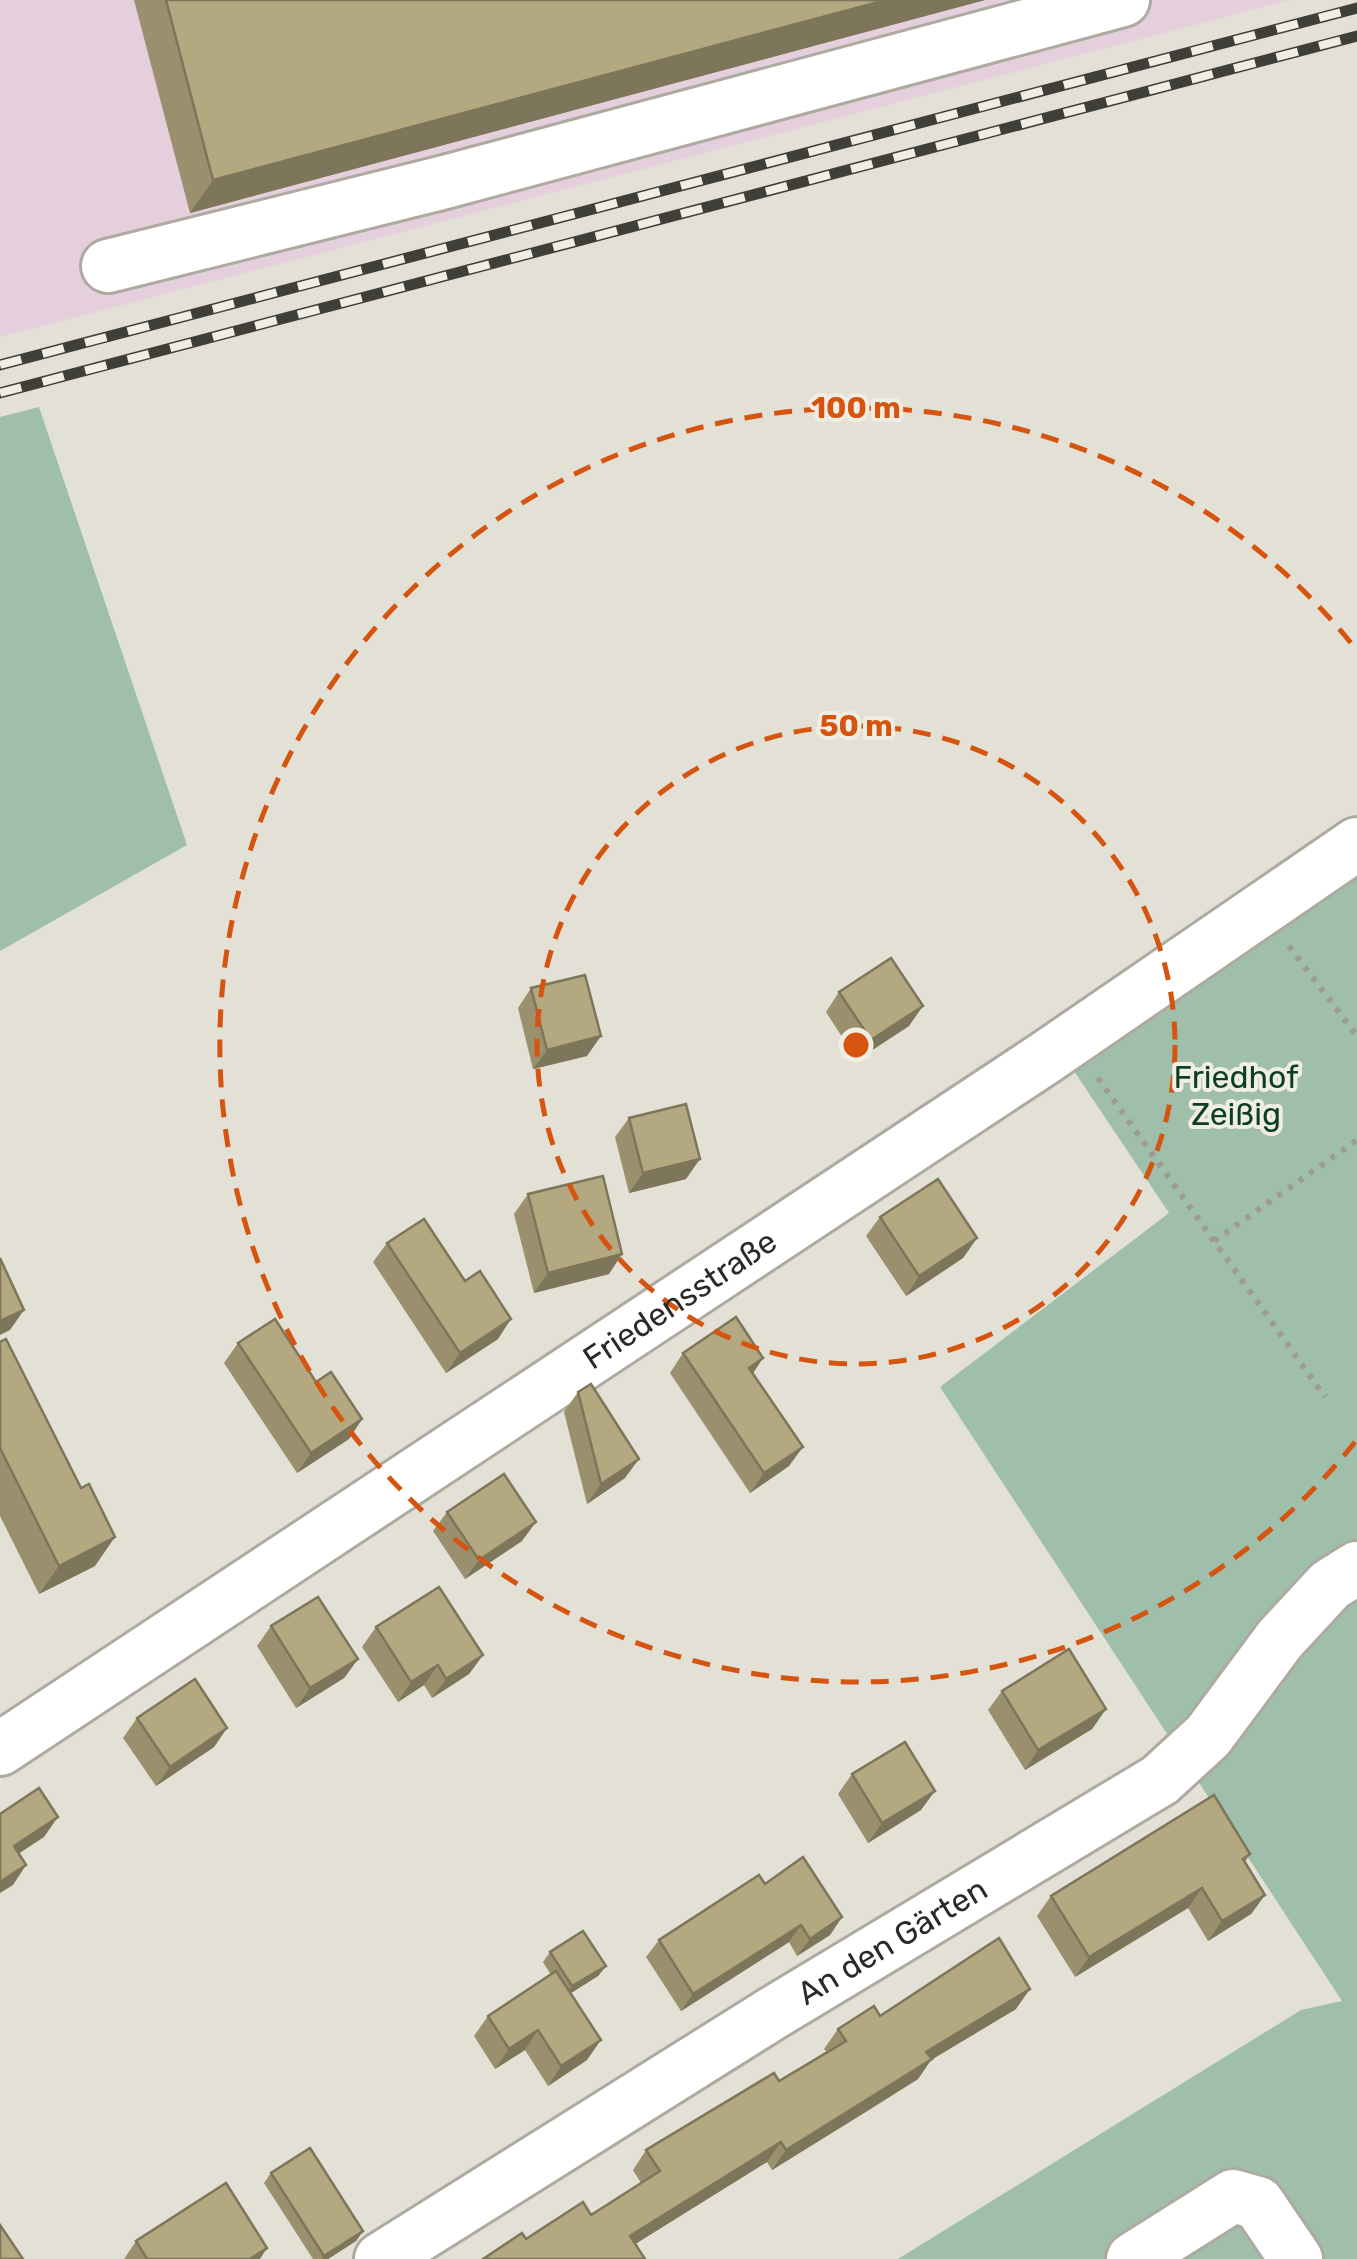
<svg xmlns="http://www.w3.org/2000/svg" width="1357" height="2259" font-family="Rubik,sans-serif">
<style>
.industrial{fill:#e5cfdc}
.green{fill:#9fbfab}
.lines{fill:none;stroke-linecap:round;stroke-linejoin:round}
.minor-casing{stroke:#adaaa0;stroke-width:58}
.path{stroke:#9d9b93;stroke-width:6;stroke-dasharray:5 8;stroke-linecap:butt}
.minor{stroke:#fff;stroke-width:52}
.rail-casing{stroke:#3f3e39;stroke-width:11}
.rail{stroke:#f0ede3;stroke-width:8;stroke-dasharray:22;stroke-linecap:butt}
.wall{fill:#9a906e}
.shaded-wall{fill:#7d765a}
.building{fill:#b3a880;stroke:#7d765a;stroke-width:2.5}
.ring{fill:none;stroke:#d5540f;stroke-width:5;stroke-dasharray:18 12}
.labels{text-anchor:middle;dominant-baseline:central;stroke-width:8;stroke-linejoin:round;paint-order:stroke}
.park-label{font-size:32px;fill:#0c3e26;stroke:#f0ede3}
.street-label{font-size:32px;fill:#2b2a26;stroke:#f0ede3}
.centre{fill:#d5540f;stroke:#f0ede3;stroke-width:5}
.ring-label{font-size:30px;text-anchor:middle;font-weight:bold;fill:#d5540f;stroke:#f0ede3;stroke-width:8;stroke-linejoin:round;paint-order:stroke}
</style>
<rect width="100%" height="100%" fill="#e3e0d6"/>
<!-- industrial -->
<polygon class="industrial" points="0,0 1290,0 0,337"/>
<!-- green -->
<g class="green">
<polygon points="39,407 187,845 0,951 0,417"/>
<polygon points="1357,867 1357,2259 898,2259 1301,2010 1342,2001 940,1387 1169,1213 1068,1062"/>
</g>
<g class="lines">
<defs>
<g id="minor">
<polyline points="108,266 445,182 1123,0"/>
<path id="s1" d="M 0,1749 L 1045,1058 L 1357,844"/>
<path id="s2" d="M 381,2259 L 773,2013 L 1160,1780 L 1208,1736 L 1280,1639 L 1330,1585 L 1357,1568"/>
<polyline points="1133,2259 1233,2196 1258,2203 1296,2259"/>
</g>
</defs>
<!-- minor casing -->
<use href="#minor" class="minor-casing"/>
<!-- path -->
<g class="path">
<polyline points="1289,946 1357,1036"/>
<polyline points="1098,1078 1325,1397"/>
<polyline points="1214,1241 1357,1140"/>
</g>
<!-- minor -->
<use href="#minor" class="minor"/>
<defs>
<g id="rail">
<polyline points="0,365 1357,8"/>
<polyline points="0,393 1357,36"/>
</g>
</defs>
<!-- rail casing -->
<use href="#rail" class="rail-casing"/>
<!-- rail -->
<use href="#rail" class="rail"/>
</g>
<!-- wall -->
<g class="wall">
<polygon points="134,0 985,0 190,213"/>
<polygon points="531,988 587,1056 533,1069 518,1008"/>
<polygon points="839,992 909,1026 857,1060 826,1012"/>
<polygon points="629,1118 686,1179 629,1193 615,1137"/>
<polygon points="528,1194 609,1274 534,1293 514,1214"/>
<polygon points="880,1217 977,1238 963,1258 906,1296 866,1236"/>
<polygon points="387,1243 498,1339 446,1373 373,1262"/>
<polygon points="0,1342 95,1566 39,1594 0,1516"/>
<polygon points="238,1343 316,1382 362,1419 349,1439 297,1473 224,1363"/>
<polygon points="683,1353 789,1466 750,1493 670,1373"/>
<polygon points="578,1392 625,1478 587,1504 564,1412"/>
<polygon points="447,1512 522,1541 465,1579 433,1531"/>
<polygon points="271,1626 358,1659 344,1678 296,1708 257,1646"/>
<polygon points="376,1627 483,1655 469,1674 432,1698 424,1685 398,1702 362,1647"/>
<polygon points="1002,1691 1106,1709 1092,1729 1025,1770 988,1710"/>
<polygon points="137,1718 227,1728 214,1747 156,1786 123,1738"/>
<polygon points="852,1774 921,1810 868,1843 838,1794"/>
<polygon points="1250,1854 1245,1862 1265,1895 1251,1914 1208,1941 1188,1908 1075,1977 1037,1916 1051,1896"/>
<polygon points="765,1884 842,1917 830,1935 797,1956 789,1942 681,2011 646,1957 659,1940"/>
<polygon points="550,1952 606,1966 598,1976 570,1993 587,2060 548,2086 525,2050 495,2069 474,2036 488,2016 551,1975 543,1962"/>
<polygon points="1016,2009 931,2060 918,2079 866,2112 772,2170 767,2162 635,2244 526,2239 591,2215 641,2183 633,2170 646,2150 779,2081 827,2052 824,2049 838,2029 880,2016"/>
<polygon points="271,2173 363,2231 356,2241 328,2259 313,2259 264,2183"/>
<polygon points="136,2241 260,2259 124,2259"/>
</g>
<!-- shaded-wall -->
<g class="shaded-wall">
<polygon points="886,0 985,0 190,213 213,180"/>
<polygon points="923,1006 909,1026 857,1060 871,1040"/>
<polygon points="601,1036 587,1056 533,1069 547,1050"/>
<polygon points="700,1159 686,1179 629,1193 643,1173"/>
<polygon points="977,1238 963,1258 906,1296 919,1276"/>
<polygon points="622,1254 609,1274 534,1293 548,1273"/>
<polygon points="24,1310 10,1330 0,1335 0,1321"/>
<polygon points="511,1319 498,1339 446,1373 460,1353"/>
<polygon points="763,1358 750,1378 749,1368"/>
<polygon points="362,1419 349,1439 297,1473 311,1453"/>
<polygon points="803,1447 789,1466 750,1493 764,1473"/>
<polygon points="639,1459 625,1478 587,1504 601,1484"/>
<polygon points="536,1522 522,1541 465,1579 479,1560"/>
<polygon points="115,1537 95,1566 39,1594 59,1566"/>
<polygon points="483,1655 469,1674 432,1698 446,1679"/>
<polygon points="358,1659 344,1678 296,1708 310,1688"/>
<polygon points="438,1665 424,1685 398,1702 411,1682"/>
<polygon points="1106,1709 1092,1729 1025,1770 1038,1750"/>
<polygon points="227,1728 214,1747 156,1786 170,1767"/>
<polygon points="935,1791 921,1810 868,1843 882,1823"/>
<polygon points="58,1817 44,1837 0,1866 14,1846"/>
<polygon points="26,1865 13,1885 0,1893 0,1882"/>
<polygon points="1202,1888 1188,1908 1075,1977 1089,1957"/>
<polygon points="1265,1895 1251,1914 1208,1941 1222,1921"/>
<polygon points="842,1917 830,1935 797,1956 810,1939"/>
<polygon points="801,1925 789,1942 681,2011 693,1994"/>
<polygon points="606,1966 598,1976 565,1997 572,1986"/>
<polygon points="1030,1989 1016,2009 931,2060 918,2079 772,2170 786,2150 926,2052"/>
<polygon points="538,2030 525,2050 495,2069 509,2049"/>
<polygon points="601,2040 587,2060 548,2086 561,2066"/>
<polygon points="781,2142 767,2162 616,2256 630,2236"/>
<polygon points="363,2231 356,2241 328,2259 322,2259 324,2256"/>
<polygon points="267,2248 260,2259 250,2259"/>
</g>
<!-- building -->
<g class="building">
<polygon points="166,0 886,0 213,180"/>
<polygon points="891,958 923,1006 871,1040 839,992"/>
<polygon points="585,975 601,1036 547,1050 531,988"/>
<polygon points="686,1104 700,1159 643,1173 629,1118"/>
<polygon points="603,1176 622,1254 548,1273 528,1194"/>
<polygon points="938,1179 977,1238 919,1276 880,1217"/>
<polygon points="424,1219 465,1281 480,1271 511,1319 460,1353 387,1243"/>
<polygon points="0,1258 24,1310 0,1321"/>
<polygon points="736,1317 763,1358 749,1368 803,1447 764,1473 683,1353"/>
<polygon points="275,1319 316,1382 331,1372 362,1419 311,1453 238,1343"/>
<polygon points="6,1339 81,1488 89,1484 115,1537 59,1566 0,1448 0,1342"/>
<polygon points="591,1384 639,1459 601,1484 578,1392"/>
<polygon points="504,1474 536,1522 479,1560 447,1512"/>
<polygon points="439,1587 483,1655 446,1679 438,1665 411,1682 376,1627"/>
<polygon points="318,1597 358,1659 310,1688 271,1626"/>
<polygon points="1069,1649 1106,1709 1038,1750 1002,1691"/>
<polygon points="195,1679 227,1728 170,1767 137,1718"/>
<polygon points="905,1742 935,1791 882,1823 852,1774"/>
<polygon points="39,1788 58,1817 14,1846 26,1865 0,1882 0,1814"/>
<polygon points="1214,1795 1250,1854 1243,1859 1265,1895 1222,1921 1202,1888 1089,1957 1051,1896"/>
<polygon points="803,1857 842,1917 810,1939 801,1925 693,1994 659,1940 759,1875 765,1884"/>
<polygon points="583,1931 606,1966 572,1986 550,1952"/>
<polygon points="999,1938 1030,1989 926,2052 932,2059 879,2092 786,2150 781,2142 630,2236 645,2259 483,2259 522,2233 526,2239 583,2202 591,2215 660,2171 646,2150 774,2073 779,2081 846,2041 838,2029 874,2006 880,2016"/>
<polygon points="556,1971 601,2040 561,2066 538,2030 509,2049 488,2016"/>
<polygon points="310,2148 363,2231 324,2256 271,2173"/>
<polygon points="226,2183 267,2248 250,2259 147,2259 136,2241"/>
<polygon points="0,2225 23,2259 0,2259"/>
</g>
<!-- distance rings -->
<g class="ring">
<circle cx="856" cy="1045" r="319"/>
<path d="M1355 1442A637 637 0 1 1 1355 648"/>
</g>
<g class="labels">
<!-- park labels -->
<g class="park-label">
<text x="1236" y="1077">Friedhof<tspan x="1236" dy="37">Zeißig</tspan></text>
</g>
<!-- street labels -->
<g class="street-label">
<text stroke="none"><textPath href="#s1" startOffset="815">Friedensstraße</textPath></text>
<text stroke="none"><textPath href="#s2" startOffset="602">An den Gärten</textPath></text>
</g>
</g>
<circle cx="856" cy="1045" r="15" class="centre"/>
<g class="ring-label">
<text x="856" y="418">100 m</text>
<text x="856" y="736">50 m</text>
</g>
</svg>
